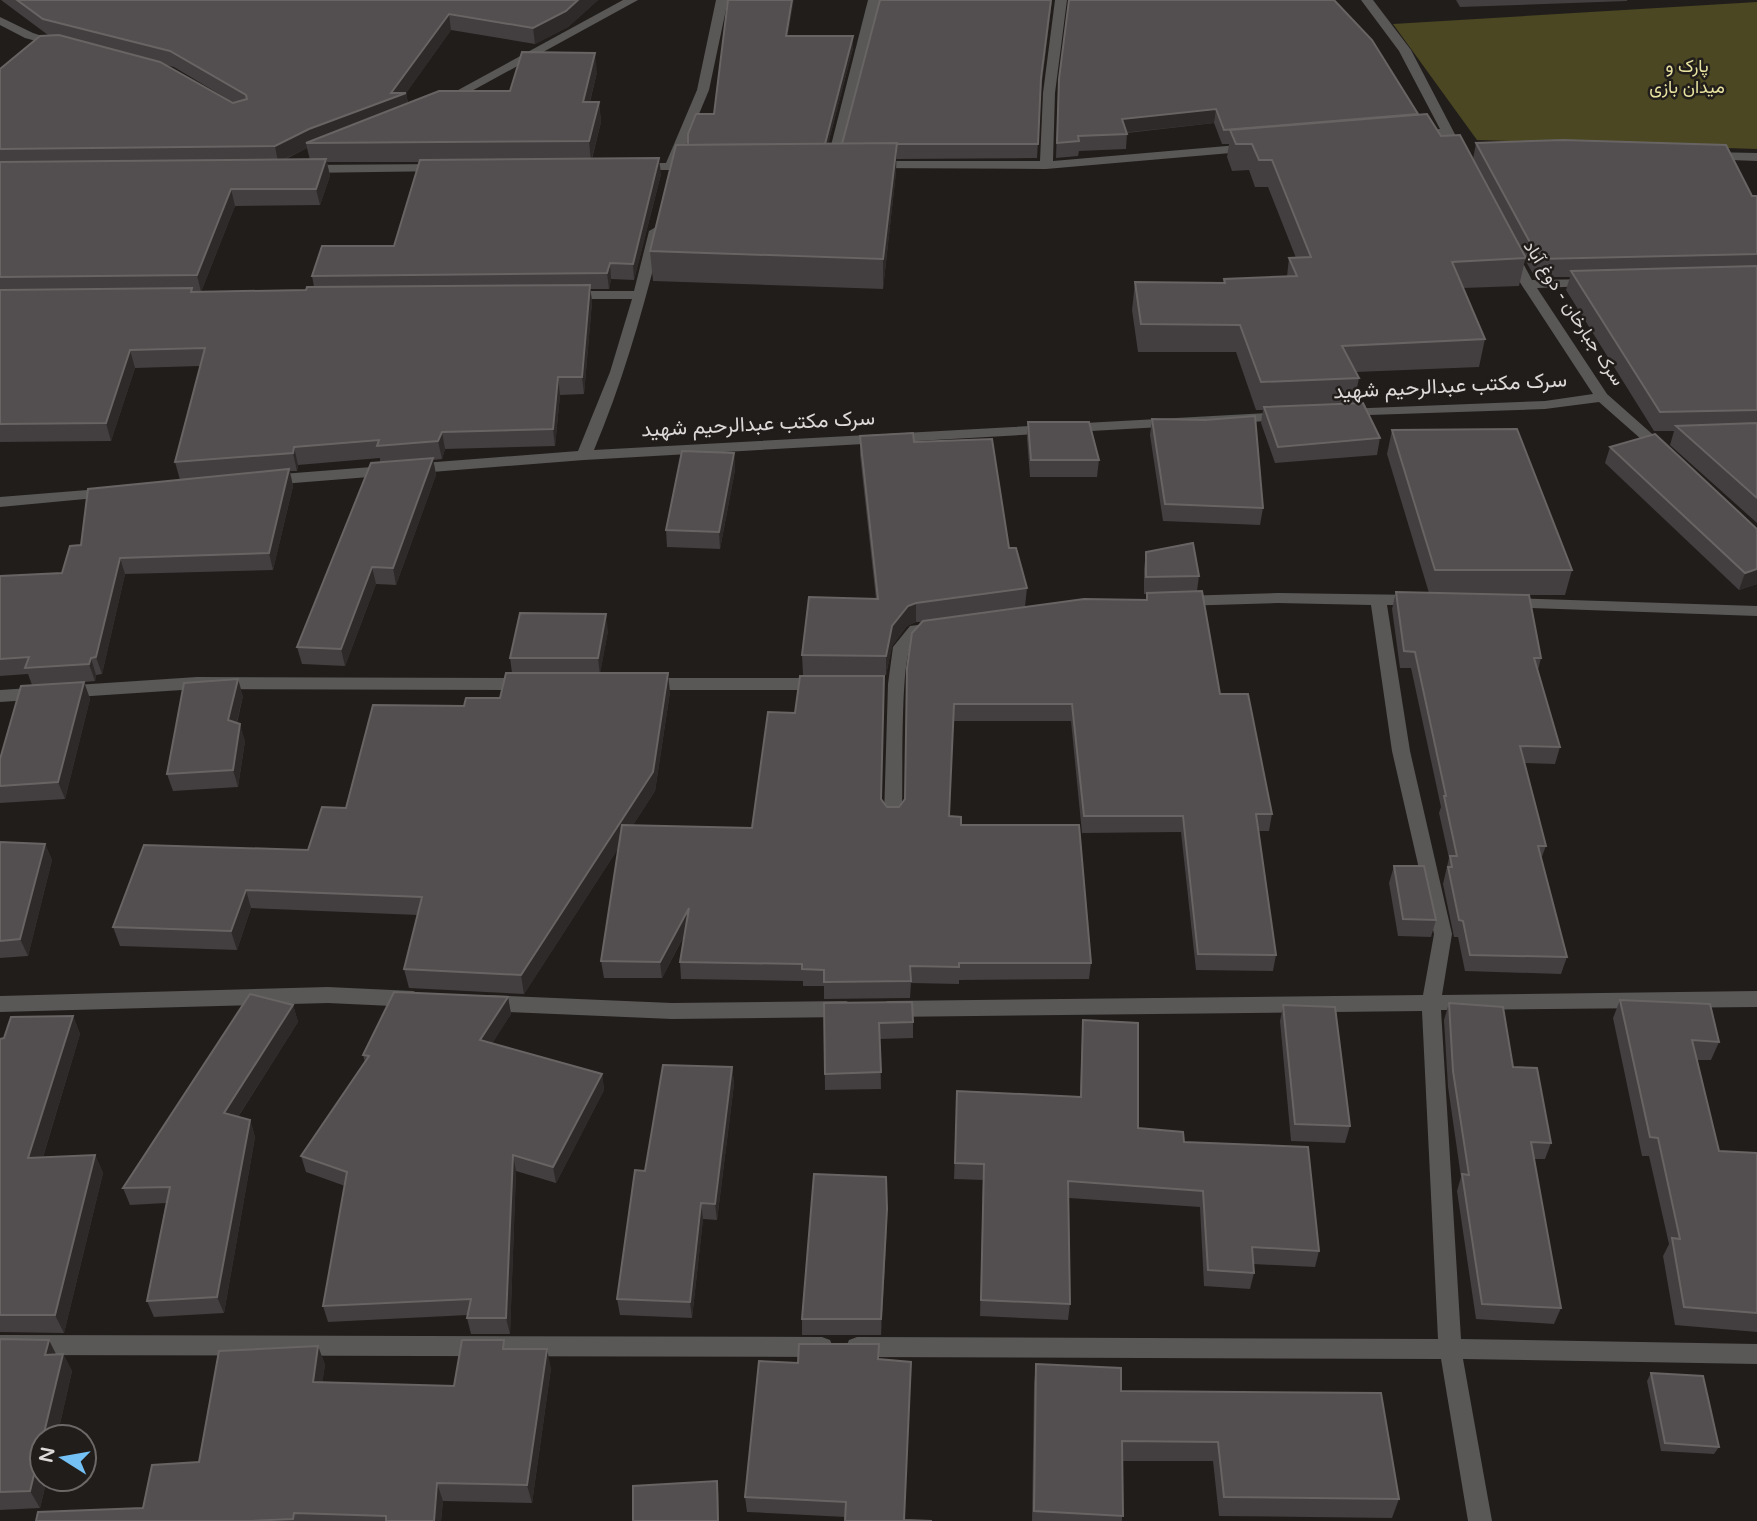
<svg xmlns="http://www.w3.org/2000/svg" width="1757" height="1521" font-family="'Varela Round',Vazirmatn,sans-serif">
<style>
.green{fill:#4a4722}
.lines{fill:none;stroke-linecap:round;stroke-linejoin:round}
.minor{fill:#595857;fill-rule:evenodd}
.wall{fill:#433e3f;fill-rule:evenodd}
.shaded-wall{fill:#2e2a29}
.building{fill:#534e4f;stroke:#686464;stroke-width:2}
.labels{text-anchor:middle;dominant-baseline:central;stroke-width:5;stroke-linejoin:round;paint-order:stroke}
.far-park-label{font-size:18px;fill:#e7e29f;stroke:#211d1b}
.far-street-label{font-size:18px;fill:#dcd9d8;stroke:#211d1b}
.street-label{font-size:21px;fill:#dcd9d8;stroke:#211d1b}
</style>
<rect width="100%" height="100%" fill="#211d1b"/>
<!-- green -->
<polygon class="green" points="1757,2 1757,149 1477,140 1393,24"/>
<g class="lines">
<!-- minor -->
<g class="minor">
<polygon points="623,0 638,0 448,104 438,101"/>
<polygon points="716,0 728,0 709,90 679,162 694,162 700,166 694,170 634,170 632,167 638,163 666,163 697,90"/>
<polygon points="868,0 880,0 838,165 832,169 826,165"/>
<polygon points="1055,0 1067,0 1055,93 1053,161 1250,144 1256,148 1254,151 1046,169 868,168 868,162 872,161 1040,161 1043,93"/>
<polygon points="1361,0 1373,0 1411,50 1459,142 1457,145 1449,145 1444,136 1417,138 1411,134 1417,130 1440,129 1399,51"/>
<polygon points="0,17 33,33 64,43 58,47 25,38 0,25"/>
<polygon points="1709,152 1757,153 1757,161 1705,159 1705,153"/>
<polygon points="442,164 448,168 446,171 305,173 299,169 305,165"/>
<path d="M 656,227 L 663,231 C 644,306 624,379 594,450 L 1285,412 L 1292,416 L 1285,420 L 584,460 L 269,485 L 261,480 L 269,475 L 578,451 L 610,372 L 632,299 L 567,299 L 560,295 L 567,291 L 634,291 L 649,231 Z"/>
<polygon points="1511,249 1516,250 1532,280 1596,279 1596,285 1591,286 1537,288 1607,394 1668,448 1670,451 1668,454 1658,454 1599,402 1545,409 1339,416 1337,413 1339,410 1344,409 1545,401 1593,394 1521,284 1504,253"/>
<polygon points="112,488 117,490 120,493 117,496 0,507 0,497"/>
<polygon points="1278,593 1418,595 1426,600 1418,605 1387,605 1410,751 1452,934 1442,995 1757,991 1757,1007 1441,1010 1461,1339 1757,1344 1757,1364 1463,1359 1492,1521 1468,1521 1441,1359 857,1357 849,1354 846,1347 849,1340 857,1337 1438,1339 1422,1011 888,1017 881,1014 878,1009 881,1004 888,1001 1423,995 1434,934 1392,751 1371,605 1278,603 1180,606 1172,601 1180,596"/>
<polygon points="1509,598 1757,606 1757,616 1503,607 1501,603"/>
<path d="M 933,623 L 941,628 L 939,632 C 926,635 919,634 911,646 C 900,663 903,788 902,816 L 899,821 L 887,821 L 884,816 L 888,684 L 893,647 L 910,626 Z"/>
<polygon points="197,677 525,678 533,684 525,690 197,689 0,702 0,690"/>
<polygon points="647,678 822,678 830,684 822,690 647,690 639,684"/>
<polygon points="328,987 413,991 420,994 423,999 420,1004 413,1007 328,1003 0,1012 0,996"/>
<polygon points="486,995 672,1003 846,1001 853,1004 856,1009 853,1014 846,1017 672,1019 486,1011 479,1008 476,1003 479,998"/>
<polygon points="0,1335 822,1337 830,1340 833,1347 830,1354 822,1357 0,1355"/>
</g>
</g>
<!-- wall -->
<g class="wall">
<path d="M 1,0 L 598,0 L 568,27 L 535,44 L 451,30 L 406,93 L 408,103 L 510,91 L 597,72 L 590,102 L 599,102 L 601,122 L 592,159 L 661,174 L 634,280 L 611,279 L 609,289 L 590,289 L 592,302 L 584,394 L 560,395 L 555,446 L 445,449 L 442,459 L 433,460 L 436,475 L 396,585 L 376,584 L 345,666 L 302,664 L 297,647 L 380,462 L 380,458 L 298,465 L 297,471 L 290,471 L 293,486 L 273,570 L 125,574 L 102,674 L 96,675 L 95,681 L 84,682 L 90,699 L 65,799 L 0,803 L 0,759 L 32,685 L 28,674 L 0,676 L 0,576 L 62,573 L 81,545 L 180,480 L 175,462 L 200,366 L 135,368 L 111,441 L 0,442 L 0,69 L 48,35 ZM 166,65 L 174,67 L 234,103 L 233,103 ZM 307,148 L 310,160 L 284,160 ZM 327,162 L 420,162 L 394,246 L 312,276 L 314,287 L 306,290 L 201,292 L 235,206 L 320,205 L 330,176 Z"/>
<polygon points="880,0 1052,0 1041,90 1037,158 896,159 896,172 883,289 653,281 650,251 688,145 714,114 788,36 853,36 853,48 828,144 842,144"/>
<polygon points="1456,0 1627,0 1627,1 1460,7"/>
<polygon points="1058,93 1418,114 1417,115 1441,136 1473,159 1476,143 1752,196 1757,196 1757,523 1670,445 1674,431 1654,431 1566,290 1570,277 1535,277 1525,260 1519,286 1463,288 1485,339 1479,367 1356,372 1359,378 1354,403 1380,438 1377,455 1275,463 1261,423 1263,410 1256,410 1236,352 1138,352 1132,310 1135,282 1223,283 1224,279 1287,276 1289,258 1296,258 1268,187 1255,187 1249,170 1232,171 1227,157 1229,144 1222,144 1214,123 1127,133 1126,149 1079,151 1078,156 1056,158"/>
<polygon points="1152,419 1263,508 1260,525 1163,521 1150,435"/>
<polygon points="1028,422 1099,460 1097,477 1030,477 1027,438"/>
<polygon points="1392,430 1572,570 1565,595 1499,595 1541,658 1538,670 1560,747 1555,764 1524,763 1546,846 1541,859 1567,957 1561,974 1465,971 1458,937 1454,937 1443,884 1449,858 1439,813 1441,807 1411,668 1400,668 1392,609 1396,592 1429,593 1387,454"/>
<polygon points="860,436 914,442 1009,548 1027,588 1025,607 1146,600 1147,594 1144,594 1144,569 1146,552 1199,576 1197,591 1220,694 1272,814 1269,831 1259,831 1276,955 1273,971 1196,970 1181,832 1082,833 1071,721 953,721 949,816 961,825 1091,963 1089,979 959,980 959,984 911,983 910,998 824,999 824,986 803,986 803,981 681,979 680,962 684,936 662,978 604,978 601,961 619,847 524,994 409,988 404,969 418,915 251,908 237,950 120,946 113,927 308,850 346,808 464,706 500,698 512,673 510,658 608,631 600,673 670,692 655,791 633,825 752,828 882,800 887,807 899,807 905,799 922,622 916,622 907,626 892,646 886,675 803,675 802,655 876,599 860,455"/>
<polygon points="1610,447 1757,529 1757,584 1739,590 1605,463"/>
<polygon points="734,453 735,470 720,549 667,547 666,530"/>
<polygon points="243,696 237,723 245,741 238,787 173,791 167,774"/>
<polygon points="0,842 45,844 52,860 28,956 0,958"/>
<polygon points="1394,866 1436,920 1431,937 1398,936 1389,883"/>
<polygon points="508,997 511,1014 492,1043 602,1074 604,1090 556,1183 516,1171 510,1334 471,1334 467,1318 468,1315 328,1322 323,1306 345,1186 306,1172 301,1156 365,1062 363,1055"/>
<polygon points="1620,1000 1719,1042 1711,1060 1696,1060 1719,1151 1757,1153 1757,1332 1675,1325 1663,1256 1669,1244 1649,1156 1642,1156 1613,1018"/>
<polygon points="824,1003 913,1022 913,1038 880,1039 881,1089 825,1090"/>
<polygon points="1449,1003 1513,1067 1551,1143 1545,1159 1534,1159 1561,1308 1554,1324 1476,1319 1457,1191 1461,1177 1448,1087 1444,1020"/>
<polygon points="293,1005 298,1022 238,1117 250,1120 255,1137 224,1313 154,1317 147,1301 166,1203 130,1205 123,1188"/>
<polygon points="1283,1005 1350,1126 1345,1143 1291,1141 1280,1021"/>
<polygon points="73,1016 80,1034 43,1157 95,1155 103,1173 64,1333 0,1332 0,1039 4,1038"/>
<polygon points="1083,1020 1138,1128 1184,1142 1319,1251 1315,1267 1253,1264 1254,1273 1250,1289 1204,1286 1200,1207 1069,1198 1070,1304 1068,1320 980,1316 983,1180 954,1179 957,1091 1080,1097 1082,1036"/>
<polygon points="732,1067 734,1084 717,1220 703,1219 692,1318 620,1315 617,1299 645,1171"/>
<polygon points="887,1225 881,1335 802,1335 802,1319"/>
<polygon points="0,1339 56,1354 63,1354 72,1371 57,1437 42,1437 42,1479 47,1479 40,1508 0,1510"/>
<polygon points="318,1346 325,1365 322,1382 454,1386 506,1349 551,1368 532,1503 443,1501 441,1521 36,1521 143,1508 199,1462"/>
<polygon points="879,1359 905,1520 747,1512 745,1497 798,1363"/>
<polygon points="1036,1364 1121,1391 1399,1499 1392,1518 1219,1516 1213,1461 1122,1461 1122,1521 1032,1521 1034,1384"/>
<polygon points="1651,1373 1719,1447 1714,1454 1661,1451 1647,1381"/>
</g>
<!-- shaded-wall -->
<g class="shaded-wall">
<polygon points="578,0 598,0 568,27 535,44 533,28"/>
<polygon points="792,0 794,0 786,47 786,36"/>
<polygon points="1051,0 1052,0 1040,93 1041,78"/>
<polygon points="449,14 451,30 406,93 409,110 306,143 307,148 278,162 275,146 309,129 391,93"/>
<polygon points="853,36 853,48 824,159 824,147"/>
<polygon points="595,53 597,72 585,121 583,102"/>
<polygon points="599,102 601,122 591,161 589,141"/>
<polygon points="1216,109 1214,123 1121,133 1122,119"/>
<polygon points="897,143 896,172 883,289 883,259"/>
<polygon points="659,158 661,174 634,280 633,264"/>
<polygon points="326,159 330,176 320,205 316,189"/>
<polygon points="231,189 235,206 201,292 197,275"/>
<polygon points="610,263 611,279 609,289 607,273"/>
<polygon points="590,285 592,302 584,394 582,377"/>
<polygon points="130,350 135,368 111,441 106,423"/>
<polygon points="558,377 560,395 555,446 553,429"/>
<polygon points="442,432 445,449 442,459 438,441"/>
<polygon points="294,447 298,465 297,471 293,453"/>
<polygon points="734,453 735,470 720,549 719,532"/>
<polygon points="433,458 436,475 396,585 393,568"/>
<polygon points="289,469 293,486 273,570 269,553"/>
<polygon points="120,558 125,574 102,674 96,657"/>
<polygon points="372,567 376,584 345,666 341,649"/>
<polygon points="1757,569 1757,584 1739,590 1745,573"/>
<polygon points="916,603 916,622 907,626 892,646 886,675 886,656 892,626 908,606"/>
<polygon points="606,614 608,631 600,675 598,658"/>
<polygon points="91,658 96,675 95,681 89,664"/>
<polygon points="668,673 670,692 655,791 524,994 521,975"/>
<polygon points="238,679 243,696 233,737 228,720"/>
<polygon points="84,682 90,699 65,799 58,782"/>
<polygon points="240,724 245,741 238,787 233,770"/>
<polygon points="45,844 52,860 28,956 20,939"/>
<polygon points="246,890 251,908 237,950 231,931"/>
<polygon points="689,908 690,924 662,978 660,962"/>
<polygon points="508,997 511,1014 484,1057 480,1040"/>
<polygon points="293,1005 298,1022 230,1129 224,1113"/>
<polygon points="73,1016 80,1034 37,1176 28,1158"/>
<polygon points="732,1067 734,1084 717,1220 715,1204"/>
<polygon points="602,1074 604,1090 556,1183 553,1167"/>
<polygon points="250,1120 255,1137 224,1313 217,1297"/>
<polygon points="95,1155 103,1173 64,1333 55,1315"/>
<polygon points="513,1155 516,1171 510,1334 506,1318"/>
<polygon points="701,1203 703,1219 692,1318 690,1302"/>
<polygon points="887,1209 887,1225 881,1335 881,1319"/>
<polygon points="49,1340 58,1358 45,1355"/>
<polygon points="318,1346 325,1365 320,1401 313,1382"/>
<polygon points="547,1349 551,1368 532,1503 527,1485"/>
<polygon points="63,1354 72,1371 57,1437 43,1437"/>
<polygon points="42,1442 42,1479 47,1479 40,1508 30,1491"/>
<polygon points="717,1481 719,1496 719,1521 718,1521"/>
<polygon points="437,1483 443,1501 441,1521 434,1521"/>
</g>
<!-- building -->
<g class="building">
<polygon points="17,0 578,0 566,11 533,28 449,14 391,93 406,93 309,129 275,146 0,149 0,69 40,36 59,35 160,62 233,103 247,99 246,95 170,51 43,19"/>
<polygon points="728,0 792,0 786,36 853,36 825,144 688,145 688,134 696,114 714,114"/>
<polygon points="880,0 1051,0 1041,78 1038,144 842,144"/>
<polygon points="1069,0 1334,0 1372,40 1418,114 1224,130 1216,109 1122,119 1127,134 1078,136 1079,141 1057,143 1059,79"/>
<polygon points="522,52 595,53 583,102 599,102 589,141 306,143 439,91 510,91"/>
<polygon points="1427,114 1441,136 1460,135 1526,258 1452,262 1485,339 1342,346 1359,378 1261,382 1240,325 1141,324 1135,282 1225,283 1224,279 1297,276 1289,258 1311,257 1272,160 1259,160 1252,144 1236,144 1230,130"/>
<polygon points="1563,140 1726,145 1752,196 1757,196 1757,254 1539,259 1476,143"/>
<polygon points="897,143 883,259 650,251 676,145"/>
<polygon points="659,158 633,264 610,263 607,273 312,276 322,246 394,246 420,160"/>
<polygon points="326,159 316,189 231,189 197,275 0,277 0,162"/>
<polygon points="1757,266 1757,410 1660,412 1571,271"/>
<polygon points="590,285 582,377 558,377 553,429 442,432 438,441 377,446 379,440 294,447 293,453 175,462 205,348 130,350 106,423 0,424 0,290 192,288 191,292 306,290 307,287"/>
<polygon points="1363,403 1380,438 1278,447 1264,407"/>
<polygon points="1255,416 1263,508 1165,504 1152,419 1205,420"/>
<polygon points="1028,422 1089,422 1099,460 1031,460"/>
<polygon points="1757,423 1757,498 1676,426"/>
<polygon points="1517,429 1572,570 1435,570 1392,430"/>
<polygon points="913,433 914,442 992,439 1009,548 1016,548 1027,588 916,603 908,606 892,626 886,656 802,655 809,597 878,599 860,436"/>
<polygon points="1655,434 1757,529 1757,569 1745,573 1610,447"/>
<polygon points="682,451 734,453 719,532 666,530"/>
<polygon points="433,458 393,568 372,567 341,649 297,647 371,463"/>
<polygon points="289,469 269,553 120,558 96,657 91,658 89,664 25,668 29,657 0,659 0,576 62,573 70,546 81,545 88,489"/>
<polygon points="1193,543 1199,576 1146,577 1146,552"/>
<polygon points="1202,591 1220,694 1248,694 1272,814 1256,814 1276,955 1198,954 1183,816 1084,816 1072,704 954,704 949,816 961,817 961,825 1079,825 1091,963 959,963 959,967 910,966 911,981 824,982 824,970 802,969 802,964 680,962 689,908 660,962 601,961 622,825 752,828 768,712 795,713 800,676 884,676 881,799 887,807 899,807 905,799 907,668 912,633 923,621 1084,599 1147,600 1147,593"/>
<polygon points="1396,592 1529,595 1541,658 1534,658 1560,747 1520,746 1546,846 1538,846 1567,957 1470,955 1463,921 1459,920 1448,867 1452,867 1450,856 1457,856 1444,796 1446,796 1415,652 1404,651"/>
<polygon points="520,613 606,614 598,658 510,658"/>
<polygon points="506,673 668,673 653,772 521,975 404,969 422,897 246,890 231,931 113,927 144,845 308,850 322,807 346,808 373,705 464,706 466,698 500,698"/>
<polygon points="238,679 228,720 240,724 233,770 167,774 184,683"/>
<polygon points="84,682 58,782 0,786 0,759 21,686"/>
<polygon points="0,842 45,844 20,939 0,941"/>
<polygon points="1394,866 1424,866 1436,920 1403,919"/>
<polygon points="394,992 508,997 480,1040 602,1074 553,1167 513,1155 506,1318 467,1318 471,1299 323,1306 347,1172 301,1156 369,1056 363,1055"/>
<polygon points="250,994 293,1005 224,1113 250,1120 217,1297 147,1301 170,1187 123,1188"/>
<polygon points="1620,1000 1710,1004 1719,1042 1692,1040 1719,1151 1757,1153 1757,1313 1684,1307 1672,1238 1680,1239 1658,1138 1650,1137"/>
<polygon points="912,1002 913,1022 879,1023 881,1072 825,1074 824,1003"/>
<polygon points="1449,1003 1503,1007 1513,1067 1537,1068 1551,1143 1531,1142 1561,1308 1482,1304 1462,1174 1469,1175 1453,1071"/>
<polygon points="1283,1005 1335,1007 1350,1126 1295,1124"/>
<polygon points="73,1016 28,1158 95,1155 55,1315 0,1315 0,1039 4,1038 11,1017"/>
<polygon points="1083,1020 1138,1023 1138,1128 1183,1132 1184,1142 1308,1147 1319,1251 1252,1247 1254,1273 1208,1270 1203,1191 1068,1181 1070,1304 981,1300 984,1164 955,1163 957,1091 1081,1097"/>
<polygon points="663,1065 732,1067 715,1204 701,1203 690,1302 617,1299 635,1170 645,1171"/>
<polygon points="814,1174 886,1177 887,1209 881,1319 802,1319"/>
<polygon points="0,1339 49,1340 45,1355 63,1354 43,1437 42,1437 42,1442 30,1491 0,1492"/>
<polygon points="462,1340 504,1340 503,1349 547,1349 527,1485 437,1483 434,1521 386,1521 386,1516 294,1513 293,1519 250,1521 36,1521 38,1512 143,1508 152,1465 199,1462 219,1351 318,1346 313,1382 454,1386"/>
<polygon points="799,1344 879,1344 878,1359 911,1362 904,1520 932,1521 845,1521 846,1502 745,1497 759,1361 798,1363"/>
<polygon points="1036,1364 1121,1368 1121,1391 1381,1393 1399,1499 1224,1497 1218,1442 1122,1441 1123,1516 1034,1511"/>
<polygon points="1651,1373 1703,1376 1719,1447 1665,1443"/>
<polygon points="717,1481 718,1521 633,1521 633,1486"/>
</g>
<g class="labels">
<!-- far-park labels -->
<g class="far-park-label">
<text x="1687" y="66">پارک و<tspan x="1687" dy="21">میدان بازی</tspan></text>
</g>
<!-- far-street labels -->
<g class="far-street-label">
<text transform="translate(1574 313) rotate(57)">سرک جبارخان - دوغ آباد</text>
</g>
<!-- street labels -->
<g class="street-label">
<text transform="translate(1450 386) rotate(-3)">سرک مکتب عبدالرحیم شهید</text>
<text transform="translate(758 424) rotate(-3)">سرک مکتب عبدالرحیم شهید</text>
</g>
</g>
<!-- north arrow -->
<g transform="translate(63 1458) rotate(281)"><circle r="33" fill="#211d1b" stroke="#6c6867" stroke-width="2"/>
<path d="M0-5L12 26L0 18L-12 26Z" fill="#73c1f5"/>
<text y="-10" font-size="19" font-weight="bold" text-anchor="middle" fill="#dcd9d8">N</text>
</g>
</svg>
